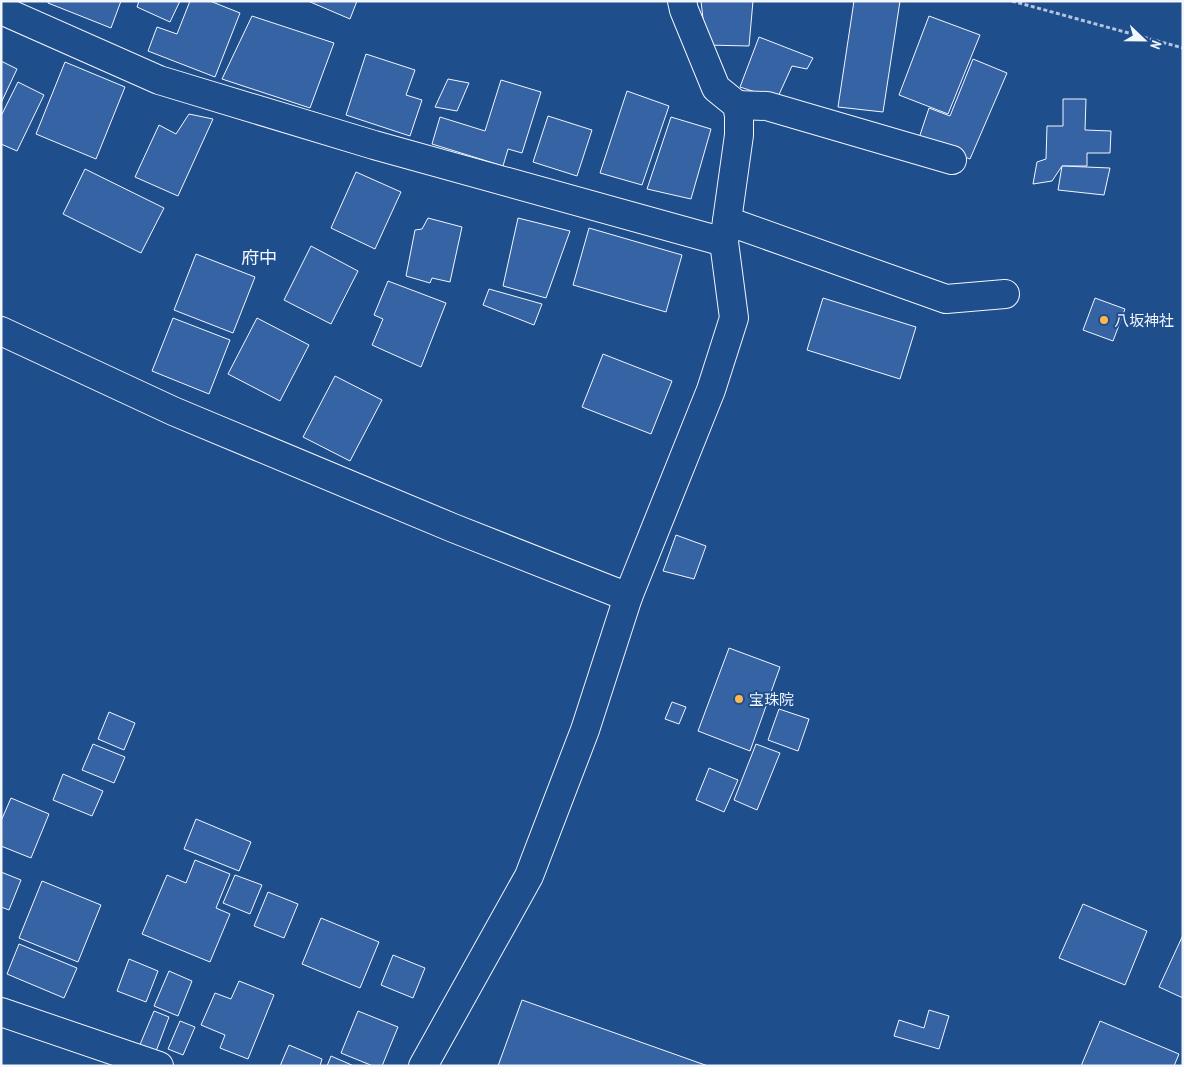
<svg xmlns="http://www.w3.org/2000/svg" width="1184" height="1067" font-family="'PT Sans Narrow','Noto Sans JP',sans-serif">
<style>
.building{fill:#3563a3;stroke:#f2f6ff}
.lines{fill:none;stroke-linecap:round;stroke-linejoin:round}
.minor-casing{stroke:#f2f6ff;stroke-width:30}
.path{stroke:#b3c4dc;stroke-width:3;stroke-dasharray:4 2.5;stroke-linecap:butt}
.minor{stroke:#1f4e8c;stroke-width:28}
.poi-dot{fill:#ffb74d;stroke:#1f4e8c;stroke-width:2}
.labels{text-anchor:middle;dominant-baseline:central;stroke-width:4;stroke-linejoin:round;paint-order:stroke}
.poi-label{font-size:15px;fill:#f2f6ff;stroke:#1f4e8c;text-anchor:start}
.quarter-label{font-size:18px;fill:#f2f6ff;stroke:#1f4e8c}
</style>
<rect width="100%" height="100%" fill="#1f4e8c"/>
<!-- building -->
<g class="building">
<polygon points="48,1 121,1 111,28 48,3"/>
<polygon points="139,1 180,1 170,22 137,7"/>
<polygon points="190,1 210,1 240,13 215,77 148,51 157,27 177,34"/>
<polygon points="308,1 357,1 350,19"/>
<polygon points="701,1 753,1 749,46 706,45"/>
<polygon points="854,1 900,1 883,112 838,107"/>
<polygon points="252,16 334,43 310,108 222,79"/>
<polygon points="929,16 980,35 948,114 899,95"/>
<polygon points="759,37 813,58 807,69 792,66 777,99 740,87"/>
<polygon points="366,54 415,70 406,95 422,100 410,136 346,115"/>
<polygon points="973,59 1007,73 970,159 919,138 929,108 950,116"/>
<polygon points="1,61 17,69 1,103"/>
<polygon points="65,62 125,87 96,159 36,134"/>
<polygon points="448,79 469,83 457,111 435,107"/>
<polygon points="501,80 541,92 522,153 508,149 503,166 432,144 440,117 485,131"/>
<polygon points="18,82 44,95 17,151 1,144 1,116"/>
<polygon points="627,91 669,106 642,185 600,173"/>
<polygon points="1063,99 1086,99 1085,130 1111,131 1110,153 1087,153 1087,166 1062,166 1052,181 1033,184 1037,162 1046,159 1047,126 1063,126"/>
<polygon points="189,114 213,119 178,196 135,177 159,125 176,134"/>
<polygon points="548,116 592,130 577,176 533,162"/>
<polygon points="671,117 711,129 691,199 647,189"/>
<polygon points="1062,166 1110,168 1104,195 1058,190"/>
<polygon points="85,169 164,208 141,253 63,214"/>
<polygon points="356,172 401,192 375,249 331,228"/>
<polygon points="428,218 462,227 450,282 432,278 430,283 406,276 415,230 422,229"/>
<polygon points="518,218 570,231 546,298 503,286"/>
<polygon points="589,228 682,255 666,312 573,285"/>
<polygon points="311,246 358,271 331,324 284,300"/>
<polygon points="196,254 255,277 233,333 174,310"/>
<polygon points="388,281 446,303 421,367 372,345 383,319 374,315"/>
<polygon points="489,289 542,304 534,325 483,305"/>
<polygon points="823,298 916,327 900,379 807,350"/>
<polygon points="1095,298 1125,309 1113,341 1083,330"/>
<polygon points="173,318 230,340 209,394 152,371"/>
<polygon points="257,318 309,345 280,401 228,374"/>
<polygon points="603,354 672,381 651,434 582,407"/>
<polygon points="335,376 382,400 350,461 303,437"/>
<polygon points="676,535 706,546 694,579 663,571"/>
<polygon points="729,648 780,667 750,751 698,731"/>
<polygon points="672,702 686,707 679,724 665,719"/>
<polygon points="779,709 809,719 798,751 768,740"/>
<polygon points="109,712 135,723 124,750 98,739"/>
<polygon points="93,744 125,757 114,783 82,770"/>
<polygon points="756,744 780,753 757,810 734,800"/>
<polygon points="709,768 738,780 724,812 696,800"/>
<polygon points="63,774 103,791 92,816 53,800"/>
<polygon points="11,798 49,814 31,858 1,846 1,821"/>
<polygon points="196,819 251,842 239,871 184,849"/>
<polygon points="195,860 230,874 216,908 230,914 210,962 142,934 167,875 186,883"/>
<polygon points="1,872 21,880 9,910 1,907"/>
<polygon points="235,875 262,885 250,914 223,903"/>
<polygon points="42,881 101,905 78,962 19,938"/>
<polygon points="268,892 298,904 284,938 254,926"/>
<polygon points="1083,904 1147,931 1125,985 1059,958"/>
<polygon points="321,918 379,942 360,988 302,964"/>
<polygon points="1183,935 1183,998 1159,987"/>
<polygon points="19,944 77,968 64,998 7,974"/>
<polygon points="393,955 425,968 413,998 381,985"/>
<polygon points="129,959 158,971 146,1002 117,991"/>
<polygon points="169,971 192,981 178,1016 154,1006"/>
<polygon points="239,981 274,995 248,1059 220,1048 225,1035 201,1025 215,993 231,999"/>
<polygon points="522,1000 708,1066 498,1066"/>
<polygon points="929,1010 949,1016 939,1049 894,1036 899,1020 924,1028"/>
<polygon points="154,1011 169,1017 155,1054 139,1047"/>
<polygon points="358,1011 398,1027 382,1066 373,1066 341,1053"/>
<polygon points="180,1021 195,1027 183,1055 168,1049"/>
<polygon points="1100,1021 1179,1054 1174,1066 1081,1066"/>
<polygon points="289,1045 322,1059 320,1066 280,1066"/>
<polygon points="331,1056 354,1066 327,1066"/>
</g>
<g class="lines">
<defs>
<g id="minor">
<polyline points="1,10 159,80 374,145 724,242"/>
<polyline points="737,105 767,106 952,160"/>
<polyline points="727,221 946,299 1005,294"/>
<polyline points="1,331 173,411 453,528 628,597"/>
<polyline points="1,1012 159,1066"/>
<polyline points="423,1066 529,876 585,730 628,597 711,390 734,318 724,242 739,135 739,116 737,105 716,88 684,10 682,1"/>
</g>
</defs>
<!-- minor casing -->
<use href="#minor" class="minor-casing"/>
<!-- path -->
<polyline class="path" points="1012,1 1183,48"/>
<!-- minor -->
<use href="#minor" class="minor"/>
</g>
<!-- markers -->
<g class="poi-dot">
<circle cx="1104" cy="320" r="5"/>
<circle cx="739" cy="699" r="5"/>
</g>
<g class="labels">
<!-- poi labels -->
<g class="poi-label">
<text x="1114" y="320">八坂神社</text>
<text x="749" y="699">宝珠院</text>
</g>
<!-- quarter labels -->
<g class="quarter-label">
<text x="259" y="257">府中</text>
</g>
</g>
<!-- border -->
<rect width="1184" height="1067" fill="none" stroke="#f2f6ff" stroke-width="5"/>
<!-- north arrow -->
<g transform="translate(1144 40) rotate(112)" stroke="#1f4e8c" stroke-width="4" paint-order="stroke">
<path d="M0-4L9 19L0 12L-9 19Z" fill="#f2f6ff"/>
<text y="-8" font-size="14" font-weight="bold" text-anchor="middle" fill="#f2f6ff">N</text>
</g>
</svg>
